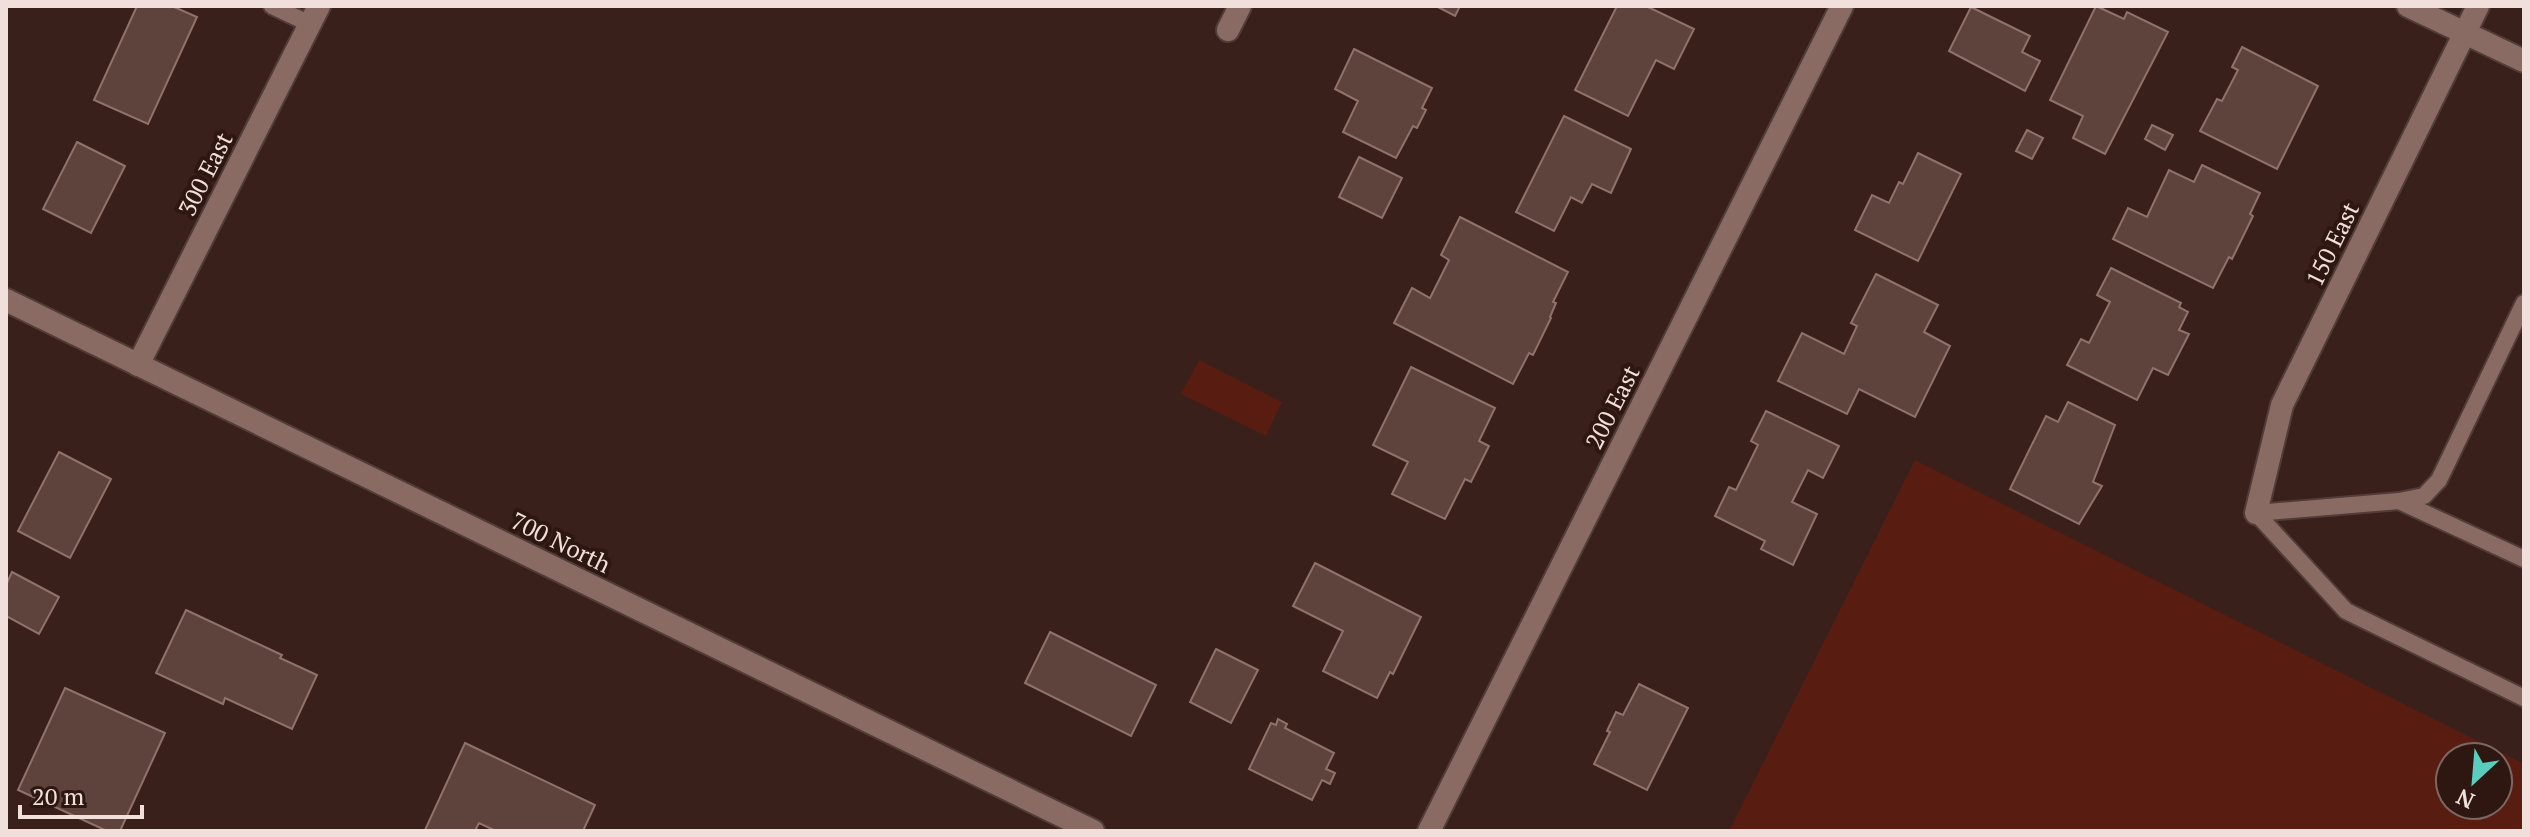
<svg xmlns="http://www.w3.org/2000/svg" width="2530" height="837" font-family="'PT Serif',serif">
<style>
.green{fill:#581c10;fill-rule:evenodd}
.building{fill:#5e423c;stroke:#91726b;stroke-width:2}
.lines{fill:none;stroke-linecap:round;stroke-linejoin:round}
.service-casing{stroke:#513c38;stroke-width:20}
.minor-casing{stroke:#513c38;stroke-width:26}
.tertiary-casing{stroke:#513c38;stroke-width:26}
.service{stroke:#8a6b64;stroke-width:16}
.minor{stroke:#8a6b64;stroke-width:22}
.tertiary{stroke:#8a6b64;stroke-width:22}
.labels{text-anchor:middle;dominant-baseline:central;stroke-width:8;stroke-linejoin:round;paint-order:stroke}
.street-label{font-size:24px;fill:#f1dfdb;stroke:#2f1711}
</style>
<rect width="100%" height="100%" fill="#39201b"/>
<!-- green -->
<g class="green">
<polygon points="1199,360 1282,402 1266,436 1181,394"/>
<path d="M 1915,460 L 2524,764 L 2524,831 L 1729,831 ZM 2450,757 L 2498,757 L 2498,805 L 2450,805 Z"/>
</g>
<!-- building -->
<g class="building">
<polygon points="137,6 172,6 197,17 148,124 94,100"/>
<polygon points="1436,6 1460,6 1455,16"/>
<polygon points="1617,6 1646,6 1694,29 1674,69 1656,60 1628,116 1575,90"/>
<polygon points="2096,6 2124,19 2127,12 2168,32 2105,154 2073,138 2083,116 2050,100"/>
<polygon points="1971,7 2030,36 2022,52 2040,61 2025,91 1949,51"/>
<polygon points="2242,47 2318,86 2277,169 2200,131 2217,99 2222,101 2238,70 2232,67"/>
<polygon points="1354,49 1432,88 1422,108 1426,110 1417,128 1413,126 1396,158 1343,132 1358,101 1335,89"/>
<polygon points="1564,116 1631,149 1611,193 1592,184 1582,203 1571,197 1554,231 1516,212"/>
<polygon points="2152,125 2173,135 2165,150 2145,139"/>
<polygon points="2027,130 2043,138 2032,159 2016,151"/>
<polygon points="77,142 125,166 91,233 43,209"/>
<polygon points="1918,153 1961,174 1918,261 1855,230 1872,195 1889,203 1899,182 1903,184"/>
<polygon points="1359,157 1402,178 1382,218 1339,197"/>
<polygon points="2202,165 2260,193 2250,214 2253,216 2232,259 2229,257 2213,288 2113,239 2128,208 2147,217 2169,170 2194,182"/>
<polygon points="1460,217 1568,272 1553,302 1556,303 1550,317 1551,318 1533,355 1529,353 1513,384 1394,323 1412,288 1430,298 1449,260 1441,255"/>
<polygon points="2111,268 2181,303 2179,307 2188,312 2179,330 2189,334 2168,375 2153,368 2137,400 2067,365 2081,339 2089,343 2110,302 2097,295"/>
<polygon points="1876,274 1938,305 1924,332 1950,346 1915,417 1859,389 1847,414 1778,381 1802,333 1844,354 1857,326 1851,323"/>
<polygon points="1411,367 1495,408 1479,441 1489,446 1471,482 1465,479 1445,519 1392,494 1408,462 1373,445"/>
<polygon points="2068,402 2115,425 2093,482 2102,486 2079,524 2010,489 2046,416 2058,422"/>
<polygon points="1766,411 1839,446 1823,478 1808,470 1792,502 1817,514 1793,565 1761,549 1765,541 1715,516 1729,487 1736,490 1758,445 1751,441"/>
<polygon points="59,452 111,479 70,558 18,531"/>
<polygon points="1315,563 1421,617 1393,674 1390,672 1377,698 1323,671 1343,631 1293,606"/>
<polygon points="12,572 59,597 39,634 6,616 6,585"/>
<polygon points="186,610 282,655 280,658 317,675 292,729 225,698 223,704 156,673"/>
<polygon points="1050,632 1156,685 1131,736 1025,683"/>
<polygon points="1216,649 1258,670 1231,723 1190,702"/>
<polygon points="1639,684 1688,708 1647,790 1594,764 1610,732 1607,731 1616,712 1623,715"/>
<polygon points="65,688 165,733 120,831 107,831 18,790"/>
<polygon points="1278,719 1287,724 1285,728 1334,753 1326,769 1335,773 1330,784 1322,780 1312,800 1249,769 1271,723 1276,725"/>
<polygon points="465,743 595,805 583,831 496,831 479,823 475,831 425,830"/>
</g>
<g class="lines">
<defs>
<g id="service">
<polyline points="272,6 310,24"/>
<polyline points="2399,501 2524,559"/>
<polyline points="2256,513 2399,501 2424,496 2439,480 2524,303"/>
<polyline points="2256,513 2346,611 2524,698"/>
</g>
<g id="minor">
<polyline points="1228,30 1240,6"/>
<polyline points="138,365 319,6"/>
<polyline points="2256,513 2282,405 2478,6"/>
</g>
<g id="tertiary">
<polyline points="2408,6 2524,61"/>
<polyline points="6,300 1093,831"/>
<polyline points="1429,831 1842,6"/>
</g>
</defs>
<!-- service casing -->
<use href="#service" class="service-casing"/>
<!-- minor casing -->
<use href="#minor" class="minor-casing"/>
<!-- tertiary casing -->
<use href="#tertiary" class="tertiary-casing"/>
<!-- service -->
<use href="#service" class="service"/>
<!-- minor -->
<use href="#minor" class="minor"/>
<!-- tertiary -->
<use href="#tertiary" class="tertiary"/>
</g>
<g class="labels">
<!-- street labels -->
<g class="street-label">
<text transform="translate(205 174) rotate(-63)">300 East</text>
<text transform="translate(2332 244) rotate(-64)">150 East</text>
<text transform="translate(1612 407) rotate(-63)">200 East</text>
<text transform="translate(561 542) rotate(26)">700 North</text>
</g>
</g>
<!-- border -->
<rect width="2530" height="837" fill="none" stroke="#f1dfdb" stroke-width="16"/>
<!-- north arrow -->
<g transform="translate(2474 781) rotate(206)"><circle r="38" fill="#2f1711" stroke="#7d6762" stroke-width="2"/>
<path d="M0-6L14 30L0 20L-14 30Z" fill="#59cebe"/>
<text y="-12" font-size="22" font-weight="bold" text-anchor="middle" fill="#f1dfdb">N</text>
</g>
<!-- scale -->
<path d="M20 805v12h122v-12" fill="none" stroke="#f1dfdb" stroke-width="4"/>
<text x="32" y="805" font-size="24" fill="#f1dfdb" stroke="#2f1711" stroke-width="6" paint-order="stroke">20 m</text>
</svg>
